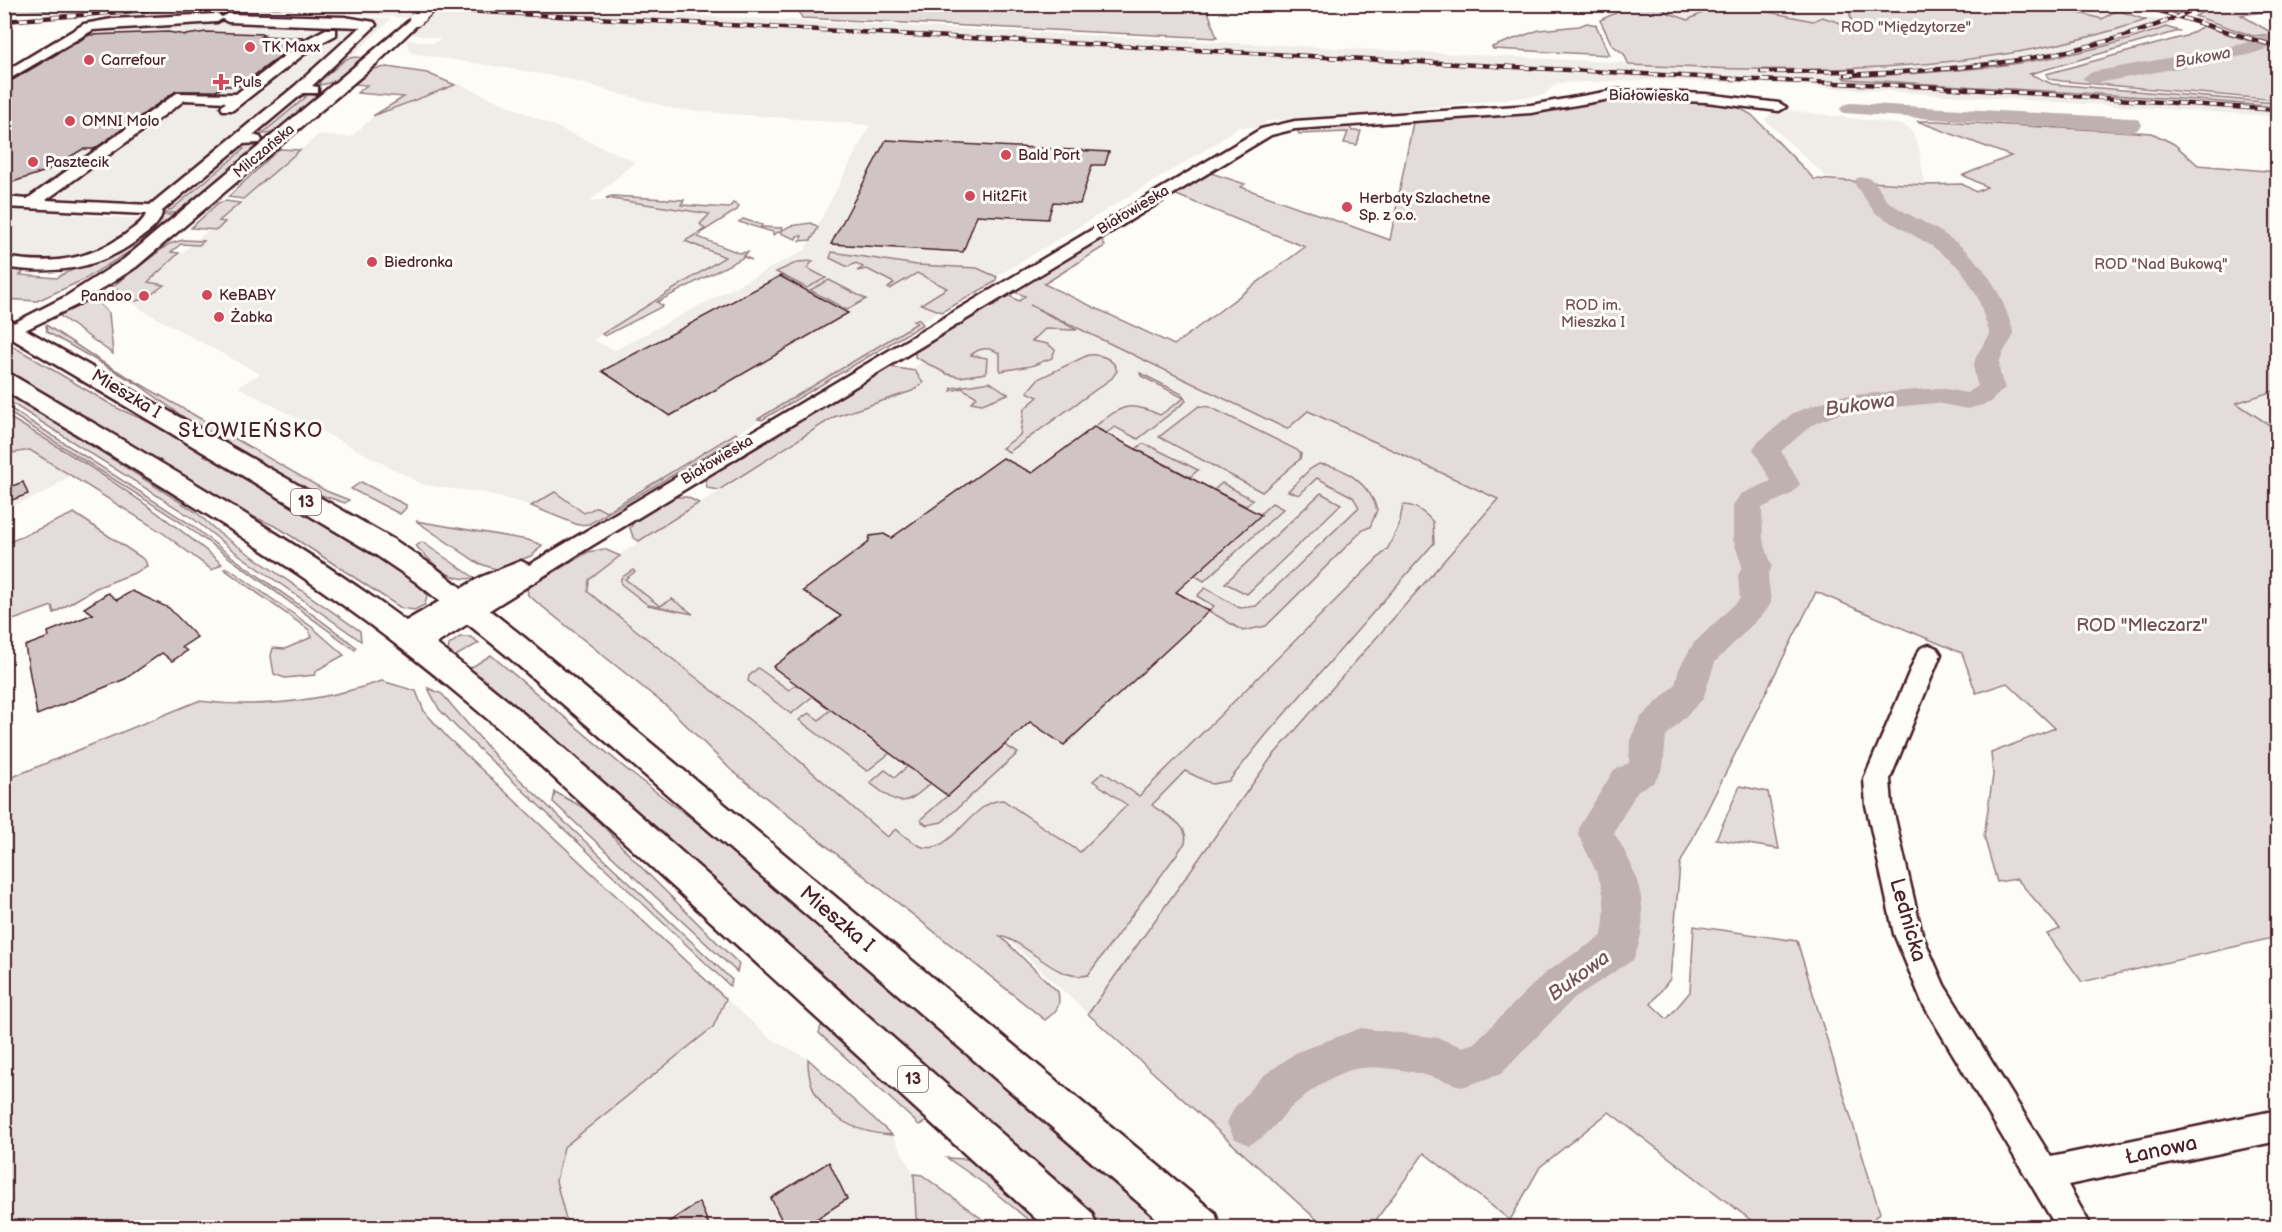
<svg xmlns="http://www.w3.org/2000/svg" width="2282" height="1232" font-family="'Balsamiq Sans',sans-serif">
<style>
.built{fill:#f0ece8}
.green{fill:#e3dcda;stroke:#967e82;stroke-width:1.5}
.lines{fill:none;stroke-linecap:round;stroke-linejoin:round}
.river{fill:#c0b1b1;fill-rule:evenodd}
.building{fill:#d0c5c4;stroke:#4a1f2b;stroke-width:1.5}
.minor-casing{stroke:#4a1f2b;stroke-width:5}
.major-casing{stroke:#4a1f2b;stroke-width:5}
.minor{fill:#fdfcf7;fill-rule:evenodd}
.major{fill:#fdfcf7;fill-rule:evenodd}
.rail-casing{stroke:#4a1f2b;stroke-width:4.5}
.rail{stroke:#fdfcf7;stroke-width:3;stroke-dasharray:8;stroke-linecap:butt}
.minor-bridge-casing{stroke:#4a1f2b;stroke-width:17;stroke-linecap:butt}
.minor-bridge{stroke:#fdfcf7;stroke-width:14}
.poi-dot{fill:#d1495b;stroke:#fdfcf7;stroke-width:2}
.labels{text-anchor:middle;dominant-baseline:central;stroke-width:6;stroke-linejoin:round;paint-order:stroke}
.far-park-label{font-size:15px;fill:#704e57;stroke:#fdfcf7}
.far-poi-label{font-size:15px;fill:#4a1f2b;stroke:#fdfcf7;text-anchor:start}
.far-street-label{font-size:15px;fill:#4a1f2b;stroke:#fdfcf7}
.far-water-label{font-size:16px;font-style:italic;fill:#73525a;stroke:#fdfcf7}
.shield{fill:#fdfcf7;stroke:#806168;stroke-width:1.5}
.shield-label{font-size:16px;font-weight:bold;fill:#4a1f2b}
.street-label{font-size:18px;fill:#4a1f2b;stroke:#fdfcf7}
.park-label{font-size:18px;fill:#704e57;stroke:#fdfcf7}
.water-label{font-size:20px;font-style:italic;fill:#73525a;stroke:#fdfcf7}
.neighbourhood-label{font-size:20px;letter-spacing:1.5px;fill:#4a1f2b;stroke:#fdfcf7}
.near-street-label{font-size:21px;fill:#4a1f2b;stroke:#fdfcf7}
</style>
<rect width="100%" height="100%" fill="#fdfcf7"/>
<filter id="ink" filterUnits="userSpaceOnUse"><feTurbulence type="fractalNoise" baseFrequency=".0167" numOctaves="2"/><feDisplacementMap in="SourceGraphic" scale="12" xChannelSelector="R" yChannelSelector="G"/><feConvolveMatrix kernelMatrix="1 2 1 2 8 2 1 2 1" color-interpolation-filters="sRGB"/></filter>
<g filter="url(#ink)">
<!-- built -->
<g class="built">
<polygon points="828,4 1134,4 1135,10 854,10 827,9"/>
<polygon points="168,5 486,5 1749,69 1862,67 1964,59 2064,43 2153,18 2173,24 2101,47 2020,62 1927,72 1843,77 1845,79 2229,103 2277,107 2277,116 1773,84 1650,80 1557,83 1543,95 1372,114 1266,121 1264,128 1237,127 1215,144 606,513 561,513 485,493 424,485 238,387 260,374 146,312 127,298 128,290 168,265 318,135 351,137 372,118 459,84 635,162 590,201 627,198 732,212 684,241 723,258 593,340 615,350 805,250 870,125 674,109 561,77 411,53 405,39 434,43 441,39 411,34 426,19 295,10 219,12 297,12 391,19 341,67 162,217 44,213 144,219 105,253 63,264 5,258 5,74 91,19 156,12 209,12 213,8 5,23 5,19"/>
<polygon points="1675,5 1719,5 1688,20 1662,11"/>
<polygon points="1729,5 1848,5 1852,23 1845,24 1822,17 1813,21"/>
<polygon points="2048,5 2104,5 2117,10 2102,19"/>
<polygon points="1780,109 1903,125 1910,129 1918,144 1925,185 1828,178 1768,123 1765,119 1772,113 1770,111"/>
<polygon points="1020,300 1287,429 1307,411 1498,499 1271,758 1088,1014 938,875 569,587"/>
<polygon points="2277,377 2277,451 2201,399"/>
<polygon points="5,431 69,476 45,493 5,509"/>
<polygon points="726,999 770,1038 808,1059 892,1135 914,1174 922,1175 993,1227 568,1227 556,1181 564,1147 713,1027"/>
</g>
<!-- green -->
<g class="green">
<polygon points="5,4 72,5 79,9 5,13"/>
<polygon points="928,5 927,9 1134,10 1134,5 1206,5 1217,38 802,18 797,8 790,5 828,5 828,9 890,9 856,8 857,5"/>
<path d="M 1633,5 L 1675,5 L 1663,11 L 1688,20 L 1719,5 L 1729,4 L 1813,21 L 1822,17 L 1844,24 L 1852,23 L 1848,5 L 2048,5 L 2102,19 L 2117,10 L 2146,20 C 1981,76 1801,73 1629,65 L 1624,54 L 1612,45 L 1600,20 Z"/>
<polygon points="2216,5 2277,5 2277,10 2241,15 2274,34 2253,36 2195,16"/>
<polygon points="1587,23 1596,25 1609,55 1493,49 1492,47 1539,30 1579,26"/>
<polygon points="2203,26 2277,50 2277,100 2062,81 2049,79 2046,74 2186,36"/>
<path d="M 2166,27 L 2179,31 L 2030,74 L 2052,84 L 2277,103 L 2277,107 L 2196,100 L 1845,79 L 1843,77 C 1951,73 2063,65 2166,27 Z"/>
<path d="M 355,57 L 363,58 C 346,72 335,88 312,84 L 319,84 L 320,82 L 312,82 L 321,80 L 346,59 Z"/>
<polygon points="387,67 427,73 455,85 373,116 404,97 357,93 367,85 354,84 373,69"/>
<polygon points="311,94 317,97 274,133 257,135 257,132 264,132 306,97 302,96"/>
<path d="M 1611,96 L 1736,106 L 1752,115 L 1814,179 L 1925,185 L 1962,184 L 1976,192 L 1987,187 L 1963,175 L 2011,156 L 1917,121 L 1937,121 L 2152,133 L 2174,144 L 2198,165 L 2277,172 L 2277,390 L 2236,403 L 2277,430 L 2277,937 L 2082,982 L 2047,934 L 2060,929 L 2017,879 L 1997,882 L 1984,836 L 1993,775 L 1991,753 L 2055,728 L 2007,683 L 1976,693 L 1962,653 L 1816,592 L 1680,864 L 1670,979 L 1651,1004 L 1667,1019 L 1690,992 L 1694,926 L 1797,941 L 1880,1213 L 1865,1227 L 1760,1227 L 1609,1112 L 1540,1167 L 1510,1220 L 1424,1153 L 1371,1227 L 1325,1227 L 1088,1014 L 1271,758 L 1498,499 L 1308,411 L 1287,429 L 1030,305 L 1077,330 L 1045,329 L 1032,341 L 1048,344 L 1055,350 L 1052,358 L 1031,366 L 1000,371 L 1000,354 C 990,347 980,347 971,355 L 987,358 L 986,373 L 960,377 L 947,374 L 915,357 L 915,347 L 1004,293 L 1019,301 L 1025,296 L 1009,290 L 1101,238 L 1105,246 L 1044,284 L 1174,345 L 1305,247 L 1174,194 L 1208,172 L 1245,184 L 1241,187 L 1390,240 L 1413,122 L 1550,110 Z"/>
<polygon points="1349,125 1352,131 1361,131 1357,145 1344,143 1348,132 1299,134 1297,129"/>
<polygon points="248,145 256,147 177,213 162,213 162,209 171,210 244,149 240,147"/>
<polygon points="279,149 300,150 243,199 228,197"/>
<polygon points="612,196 684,200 681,205 729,208 733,203 739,206 737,210 702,232 698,237 739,253 749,252 743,256 752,260 744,257 657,302 663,306 605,336 602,334 725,257 685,241 705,229 700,224 710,214 606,198"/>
<polygon points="225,201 240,203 219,221 225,222 217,230 191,228 218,203"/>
<path d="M 161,215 L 174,215 L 134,249 L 83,280 L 37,301 L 5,299 L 4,267 L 26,270 L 20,275 L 57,278 C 71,267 89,267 105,259 C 126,249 143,230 161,215 Z"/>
<polygon points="743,219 762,225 761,227 782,228 781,231 790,226 811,223 818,228 811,240 800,241 802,236 797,236 796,239 778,232 773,235 773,232 739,222"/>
<polygon points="183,240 204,241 199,245 181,244 171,252 179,253 148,282 164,285 145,299 135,301 112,287 169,244"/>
<polygon points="832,252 917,265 977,268 997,277 995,282 942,312 921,304 947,288 917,273 890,289 888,288 894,283 867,269 857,271 863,267 856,263 848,267 830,258"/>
<polygon points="813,261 807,268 826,278 807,288 776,272 798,262"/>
<polygon points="829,280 866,299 847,310 810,290"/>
<polygon points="86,299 96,301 109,313 113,354 60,316 62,312"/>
<polygon points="918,319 923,324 762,420 758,419 917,323 913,321"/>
<polygon points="46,325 102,362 326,491 349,500 345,503 315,493 185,418 139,385 47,332"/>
<polygon points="4,345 11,345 117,408 156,425 388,563 421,587 427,595 425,605 414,610 401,608 279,528 226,504 15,376 5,369"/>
<path d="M 1088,355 C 1100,354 1114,358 1117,371 L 1112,378 L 1009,452 L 1002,448 L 1020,435 L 1024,409 L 1038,397 L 1027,392 L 1038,379 Z"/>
<polygon points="884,366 915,371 923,383 912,391 834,417 719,490 707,488 705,478 713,471"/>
<path d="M 1140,373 L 1182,394 L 1186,401 L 1138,439 L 1115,427 L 1106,433 L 1094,427 C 1122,406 1127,400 1160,415 L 1184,398 L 1141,376 Z"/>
<polygon points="990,382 1008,394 982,404 971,402 977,397 962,388 951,391 952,388"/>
<polygon points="5,391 196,512 219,533 360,631 361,641 231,549 191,517 5,399"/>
<path d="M 5,405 L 193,526 C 245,570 303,605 356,647 L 355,650 L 182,523 L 5,410 Z"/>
<polygon points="1199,406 1210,407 1297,450 1301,454 1300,459 1262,492 1159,437"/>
<path d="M 5,415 C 80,459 156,507 222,564 L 212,570 L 163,533 L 30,450 L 13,453 L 8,431 L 5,429 Z"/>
<polygon points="736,433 738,437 589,524 578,525 531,506 555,492 584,513 597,507 606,512"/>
<polygon points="1142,444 1148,445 1198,470 1190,477 1136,449"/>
<path d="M 1319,464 C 1344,465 1371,486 1377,510 L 1370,527 L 1363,530 L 1266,626 L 1243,631 L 1209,611 L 1214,606 L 1197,596 L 1205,588 L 1240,608 L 1256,606 L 1359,507 L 1353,497 L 1317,478 L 1299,495 L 1288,491 L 1310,469 Z"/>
<polygon points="361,482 406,505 406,508 400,514 351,489"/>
<polygon points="1222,483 1252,499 1253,500 1246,506 1214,490"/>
<polygon points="1321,493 1341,504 1247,594 1225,583"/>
<polygon points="673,497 687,497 699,503 639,541 633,537 630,528 634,522"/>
<polygon points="1272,503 1283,509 1204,581 1194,575"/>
<path d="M 1403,505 C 1415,504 1426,514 1433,522 L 1434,543 L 1266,735 L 1229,781 L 1212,784 L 1185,771 L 1152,805 C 1163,815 1190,823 1185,843 L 1088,975 C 1055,982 1031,944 1000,936 L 1058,992 C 1061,1007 1057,1011 1045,1020 L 730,769 L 670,709 L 528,595 L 527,588 L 588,552 L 604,549 L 620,556 L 589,580 L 588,592 L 780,744 L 887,837 L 896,829 C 903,835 911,842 920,846 C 951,858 971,800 1003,800 L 1080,852 L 1127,805 L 1093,781 L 1103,772 L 1139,796 L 1388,548 L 1399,525 Z"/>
<polygon points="74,513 145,560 147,566 137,572 96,588 54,613 52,606 5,623 5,544"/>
<polygon points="416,521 528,540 542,545 533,555 498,569 492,568 478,563"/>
<path d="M 422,542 L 475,578 C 448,583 433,563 416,546 Z"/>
<polygon points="228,568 312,627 344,655 317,670 315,675 285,678 274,674 271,656 273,648 285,649 312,637 309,630 224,569"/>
<polygon points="633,570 635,572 625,579 660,606 672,599 693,614 648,605 621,584 621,578"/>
<polygon points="460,637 471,637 479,643 452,658 448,652 449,645"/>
<polygon points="491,655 631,773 704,828 774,886 1170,1227 1104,1227 467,670"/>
<polygon points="758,668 789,690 797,684 813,696 791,714 748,681 749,676"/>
<path d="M 382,681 L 416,691 L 424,711 L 448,738 L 726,999 L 713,1027 L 564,1147 L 556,1181 L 568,1227 L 5,1227 L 5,780 L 198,701 C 261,709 322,701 382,681 Z"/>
<polygon points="428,688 442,694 497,758 732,980 730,986 460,731 439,709"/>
<polygon points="831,709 890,753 867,771 799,720 809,713 819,720"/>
<polygon points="1005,745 1018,753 942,822 927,825 922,822 921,819"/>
<path d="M 908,766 L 931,783 C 902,809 899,805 870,783 L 885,770 L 895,777 Z"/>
<polygon points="1740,786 1768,792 1779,849 1716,839"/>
<polygon points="555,792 584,808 606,829 636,862 739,964 737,972 553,802"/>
<polygon points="821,1026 826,1027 929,1121 919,1125 819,1033"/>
<path d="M 808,1059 L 892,1135 C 847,1132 807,1108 808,1059 Z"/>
<polygon points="947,1158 967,1159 983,1168 1047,1227 1037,1227 986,1185"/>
<polygon points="914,1174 922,1175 993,1227 928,1227 916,1218"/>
</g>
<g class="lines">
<!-- river -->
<g class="river">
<polygon points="2278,34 2278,45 2248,55 2092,84 2082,78 2092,72 2243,44 2257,37"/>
<polygon points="1850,103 2132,118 2139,120 2142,124 2137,130 2130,132 1843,113 1840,109 1843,105"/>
<path d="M 1865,177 C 1879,180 1879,194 1889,202 C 1903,212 1919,219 1934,228 C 1978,253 2001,286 2014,335 C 2000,358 1994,361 2005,388 L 1989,403 L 1968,409 L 1936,403 L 1843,412 L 1812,425 L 1781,451 L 1800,484 L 1791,494 L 1762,508 L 1763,539 L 1772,566 L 1768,576 L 1771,603 L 1766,611 L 1715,662 L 1703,699 L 1666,736 L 1663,767 L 1658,777 L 1653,783 L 1638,790 L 1616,828 L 1614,833 C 1639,872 1653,915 1633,960 L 1574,998 L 1501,1074 L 1462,1087 C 1433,1076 1394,1065 1362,1068 C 1338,1070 1311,1090 1294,1105 C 1277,1120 1270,1136 1249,1145 L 1234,1138 L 1227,1123 L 1234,1108 L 1263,1076 L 1297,1052 L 1361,1028 L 1439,1038 L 1462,1047 L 1474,1043 L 1546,972 L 1602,936 C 1610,886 1597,876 1578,834 L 1580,825 L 1614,770 L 1629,763 L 1630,740 L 1640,718 L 1675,685 L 1679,669 L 1693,644 L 1740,599 L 1738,576 L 1742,566 L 1733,539 L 1733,505 L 1741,494 L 1771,481 L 1753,449 L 1757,443 L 1793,413 L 1840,396 L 1940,388 L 1967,393 L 1978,386 C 1969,361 1976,356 1990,335 L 1978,298 L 1961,269 L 1932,246 L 1875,213 L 1854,183 L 1857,178 Z"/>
</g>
</g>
<!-- building -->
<g class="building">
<polygon points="168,32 186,35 206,32 264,34 261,36 304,38 240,86 224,86 216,91 176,91 94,149 83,149 46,171 4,185 4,85 89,35"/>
<polygon points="886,140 1109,152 1105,165 1092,165 1080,204 1053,202 1048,219 977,215 963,252 831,244"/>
<polygon points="780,276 848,313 670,416 602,371"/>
<polygon points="1094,427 1261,515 1176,592 1209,611 1064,745 1030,722 948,796 773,667 841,616 803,591 868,543 870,536 884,534 891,538 1003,458 1032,473"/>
<polygon points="23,482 28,494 4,503 4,489"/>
<polygon points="132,591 169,608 197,637 182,647 187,651 172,661 162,653 125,679 37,715 25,646 49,637 48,632 93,614 84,608 108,593 117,600"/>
<polygon points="829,1162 847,1199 804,1227 785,1227 771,1198"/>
<polygon points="699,1202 710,1227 661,1227 679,1215"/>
</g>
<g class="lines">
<defs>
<g id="minor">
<path d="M 217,14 L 222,17 L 228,14 L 345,17 L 374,22 L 376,25 L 312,86 L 318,87 L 318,93 L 303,93 L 253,135 L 260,137 L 262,140 L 260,143 L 243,144 L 162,211 C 161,224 149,232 139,239 C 98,270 54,275 4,267 L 4,257 C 50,265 88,261 126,234 C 133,228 143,223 146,214 L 4,207 L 4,197 L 27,199 L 177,93 L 236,94 L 303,41 L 326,29 L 336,29 L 336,35 L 313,47 L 233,110 L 223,110 L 221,107 L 226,102 L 185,100 L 46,200 L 150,205 L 295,86 L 360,27 L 228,22 L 222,19 L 217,22 L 93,30 L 4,82 L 4,72 L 84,24 L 112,19 Z"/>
<polygon points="416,15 420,16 420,22 377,63 136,267 77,305 4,340 4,328 65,297 124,259"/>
<polygon points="1616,90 1706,94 1779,103 1786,107 1779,111 1706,102 1616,98 1531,113 1295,129 1271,135 588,548 425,651 417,654 409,651 406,645 408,641 394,640 391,634 394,628 481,577 521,561 529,565 1261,129 1295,121 1531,105"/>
<polygon points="1929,645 1937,648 1941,654 1890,779 1892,805 1922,934 1944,985 2051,1157 2278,1110 2278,1141 2068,1185 2092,1228 2057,1228 1923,1004 1894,934 1866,805 1864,779 1917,654 1921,648"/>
</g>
<g id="major">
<polygon points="4,317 396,541 436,568 525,638 1215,1213 1220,1228 1168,1228 505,654 416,582 376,555 4,334"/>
<path d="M 4,373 L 12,375 C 132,446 253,515 368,594 C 431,638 491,686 550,736 L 1092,1213 L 1097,1228 L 1046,1228 L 528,754 C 470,703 410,653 347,608 C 237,529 120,461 4,390 Z"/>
</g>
</defs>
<!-- minor casing -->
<use href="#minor" class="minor-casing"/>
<!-- major casing -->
<use href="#major" class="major-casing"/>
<!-- minor -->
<use href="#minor" class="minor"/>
<!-- major -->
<use href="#major" class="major"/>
<defs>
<g id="rail">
<polyline points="2137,4 2278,47"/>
<polyline points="4,21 199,6 371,6 1757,80 1939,87 2278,110"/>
<polyline points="1761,72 1854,71"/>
<path d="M 1846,75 C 1970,69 2092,60 2205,4"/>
</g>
</defs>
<!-- rail casing -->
<use href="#rail" class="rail-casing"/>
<!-- rail -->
<use href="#rail" class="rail"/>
<defs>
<polyline id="minor-bridge" points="416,19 431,4"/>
</defs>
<!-- minor-bridge casing -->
<use href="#minor-bridge" class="minor-bridge-casing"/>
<!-- minor-bridge -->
<use href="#minor-bridge" class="minor-bridge"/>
</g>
</g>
<!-- markers -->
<g class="poi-dot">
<circle cx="250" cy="47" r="6"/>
<circle cx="89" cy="60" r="6"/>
<path d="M218 73h6v6h6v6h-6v6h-6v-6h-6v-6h6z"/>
<circle cx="70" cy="121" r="6"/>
<circle cx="1006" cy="155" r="6"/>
<circle cx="33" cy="162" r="6"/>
<circle cx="970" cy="196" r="6"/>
<circle cx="1347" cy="207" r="6"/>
<circle cx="372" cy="262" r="6"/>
<circle cx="207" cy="295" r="6"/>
<circle cx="144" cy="296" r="6"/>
<circle cx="219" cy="317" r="6"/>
</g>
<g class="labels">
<!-- far-park labels -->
<g class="far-park-label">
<text x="1906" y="27">ROD "Międzytorze"</text>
<text x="2161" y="264">ROD "Nad Bukową"</text>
<text x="1593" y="305">ROD im.<tspan x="1593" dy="17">Mieszka I</tspan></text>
</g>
<!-- far-poi labels -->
<g class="far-poi-label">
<text x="262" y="47">TK Maxx</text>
<text x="101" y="60">Carrefour</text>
<text x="233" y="82">Puls</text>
<text x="82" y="121">OMNI Molo</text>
<text x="1018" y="155">Bald Port</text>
<text x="45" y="162">Pasztecik</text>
<text x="982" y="196">Hit2Fit</text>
<text x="1359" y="198">Herbaty Szlachetne<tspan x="1359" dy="17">Sp. z o.o.</tspan></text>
<text x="384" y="262">Biedronka</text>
<text x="219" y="295">KeBABY</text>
<text x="132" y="296" text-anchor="end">Pandoo</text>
<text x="231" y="317">Żabka</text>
</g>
<!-- far-street labels -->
<g class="far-street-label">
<text transform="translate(1649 96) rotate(1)">Białowieska</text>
<text transform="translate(264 151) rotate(-40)">Milczańska</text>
<text transform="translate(1133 210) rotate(-31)">Białowieska</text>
<text transform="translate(717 460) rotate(-31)">Białowieska</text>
</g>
<!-- far-water labels -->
<g class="far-water-label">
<text transform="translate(2203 58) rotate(-10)">Bukowa</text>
</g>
<!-- shield labels -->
<g class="shield">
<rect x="291" y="489" width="30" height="26" rx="4.5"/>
<rect x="898" y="1066" width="30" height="26" rx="4.5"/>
</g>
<g class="shield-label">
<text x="306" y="502">13</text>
<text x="913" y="1079">13</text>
</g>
<!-- street labels -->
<g class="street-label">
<text transform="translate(126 394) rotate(31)">Mieszka I</text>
</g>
<!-- park labels -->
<g class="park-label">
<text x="2142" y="625">ROD "Mleczarz"</text>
</g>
<!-- water labels -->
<g class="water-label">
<text transform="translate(1860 405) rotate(-8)">Bukowa</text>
<text transform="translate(1579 976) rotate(-36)">Bukowa</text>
</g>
<!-- neighbourhood labels -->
<g class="neighbourhood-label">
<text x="251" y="431">SŁOWIEŃSKO</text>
</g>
<!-- near-street labels -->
<g class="near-street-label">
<text transform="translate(837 919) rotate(40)">Mieszka I</text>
<text transform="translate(1908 920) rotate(74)">Lednicka</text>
<text transform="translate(2161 1150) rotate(-12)">Łanowa</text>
</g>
</g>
<!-- margin -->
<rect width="2282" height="1232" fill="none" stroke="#fdfcf7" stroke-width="24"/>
<rect x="12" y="12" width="2258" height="1208" fill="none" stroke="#4a1f2b" stroke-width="2" filter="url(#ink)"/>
</svg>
